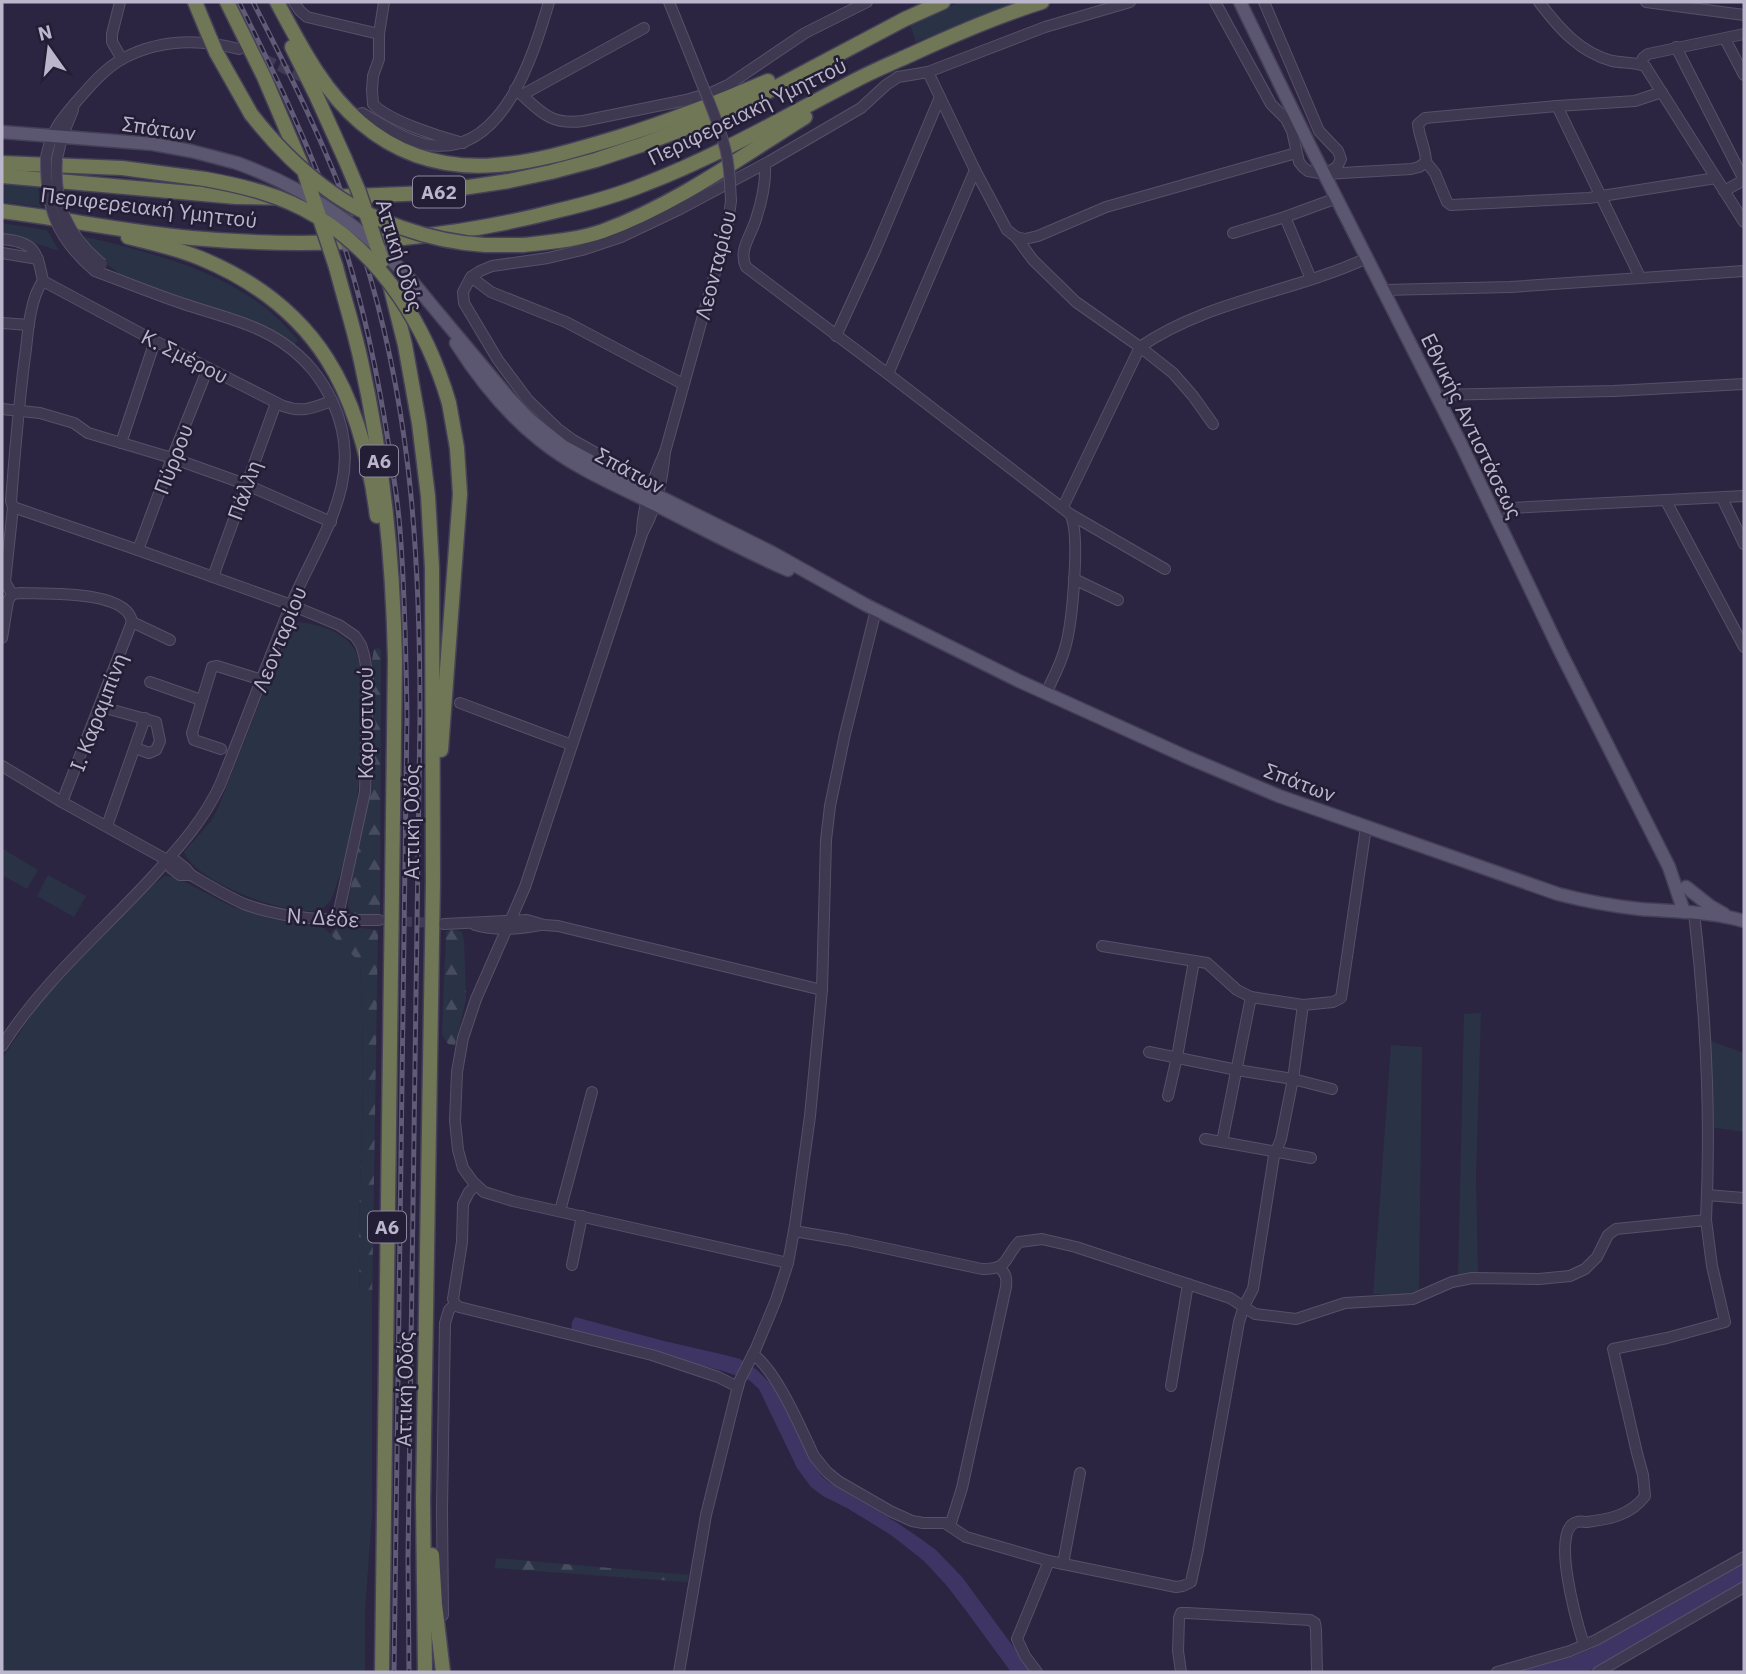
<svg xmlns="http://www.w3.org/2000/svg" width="1746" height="1674" font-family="'IBM Plex Sans',sans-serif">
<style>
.green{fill:#2a3245}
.forest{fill:url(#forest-firs)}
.water{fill:#3f3564}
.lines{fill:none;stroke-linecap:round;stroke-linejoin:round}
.minor-tunnel{stroke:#413b56;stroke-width:10;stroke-dasharray:10 5;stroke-linecap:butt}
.minor-casing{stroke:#565168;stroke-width:12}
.major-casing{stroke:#454057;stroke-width:15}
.highway-casing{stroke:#464158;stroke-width:17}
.minor{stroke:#3e3951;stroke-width:10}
.major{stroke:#5c5771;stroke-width:12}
.highway{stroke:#6f7756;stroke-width:14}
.rail-casing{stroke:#615b78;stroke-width:5}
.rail{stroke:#231e36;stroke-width:2.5;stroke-dasharray:8;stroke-linecap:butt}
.minor-bridge-casing{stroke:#565168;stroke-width:12;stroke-linecap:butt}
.major-bridge-casing{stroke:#454057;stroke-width:15;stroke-linecap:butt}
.highway-bridge-casing{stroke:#464158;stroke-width:17;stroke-linecap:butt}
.minor-bridge{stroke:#3e3951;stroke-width:10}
.major-bridge{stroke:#5c5771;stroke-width:12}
.highway-bridge{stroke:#6f7756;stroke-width:14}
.labels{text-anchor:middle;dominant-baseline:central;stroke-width:5;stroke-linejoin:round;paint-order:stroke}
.shield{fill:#231e36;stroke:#8d889e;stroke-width:2}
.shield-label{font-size:19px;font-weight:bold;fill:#bbb6cb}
.street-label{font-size:21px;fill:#bbb6cb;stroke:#231e36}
</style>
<defs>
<pattern id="forest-firs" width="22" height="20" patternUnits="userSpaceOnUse" patternTransform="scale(1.75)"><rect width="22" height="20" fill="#2a3245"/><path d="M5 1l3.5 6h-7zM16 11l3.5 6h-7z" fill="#474d5e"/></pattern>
</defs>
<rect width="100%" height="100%" fill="#2b2541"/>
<!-- green -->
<g class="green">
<polygon points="960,2 1015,2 916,42 910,24"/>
<polygon points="2,183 38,185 41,207 2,202"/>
<polygon points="2,223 47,230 59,251 18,238 2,235"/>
<path d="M 78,235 C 140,250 206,265 259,303 C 274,313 286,327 298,340 L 292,348 L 132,282 C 110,269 95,254 78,235 Z"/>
<path d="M 296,622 C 315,623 342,631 353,647 C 365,665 363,700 362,720 C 361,775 357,831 337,883 C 334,892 331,905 321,909 C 306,916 264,903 249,897 C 229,889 192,872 184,852 L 211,821 L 218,808 L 289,628 Z"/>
<polygon points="3,849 38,870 27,889 2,875"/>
<polygon points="48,875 86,896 74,917 37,896"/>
<path d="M 165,876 L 175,877 L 233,907 L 265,917 L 296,924 L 323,927 L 360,962 C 362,1003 363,1045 363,1086 C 362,1155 357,1223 360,1292 L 372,1304 L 372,1516 L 365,1611 L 365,1672 L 2,1672 L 2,1059 L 38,1005 L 56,983 L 150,887 Z"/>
<polygon points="1481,1013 1476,1176 1478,1273 1458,1276 1464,1014"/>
<polygon points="1708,1040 1744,1053 1744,1132 1710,1127"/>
<polygon points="1391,1045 1422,1047 1419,1290 1404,1295 1373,1294"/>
</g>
<!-- forest -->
<g class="forest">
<path d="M 378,648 L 381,649 L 380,916 C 367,916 349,920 348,904 L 370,777 L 373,711 L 372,660 L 374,649 Z"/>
<path d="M 340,926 L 378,930 L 372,1304 L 360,1292 C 357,1223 362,1155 363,1086 C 363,1045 362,1004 360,962 L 330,934 L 333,930 Z"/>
<polygon points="453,929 462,932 464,941 466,999 455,1045 448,1044 442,1034 446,932"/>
<polygon points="496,1558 689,1575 687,1582 495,1568"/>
</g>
<!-- water -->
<g class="water">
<polygon points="575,1317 664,1341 725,1355 740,1359 757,1370 776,1389 808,1453 822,1477 833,1485 896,1522 921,1539 936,1550 962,1577 1032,1672 1011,1672 967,1612 947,1586 924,1561 891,1535 847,1508 823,1496 811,1487 797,1468 759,1389 749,1380 723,1371 571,1332 572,1322"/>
<polygon points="1744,1561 1744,1584 1600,1667 1584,1672 1515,1672 1574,1656 1591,1649"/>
</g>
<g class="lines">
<!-- minor-tunnel -->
<g class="minor-tunnel">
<polyline points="252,53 308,80"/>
<polyline points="387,921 438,923"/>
</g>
<defs>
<g id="minor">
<polyline points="120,2 112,34 112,42 122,59"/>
<polyline points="294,2 300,11 307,17 379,34"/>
<path d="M 384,2 L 379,34 L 379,59 L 373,76 L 372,90 L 373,104 C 389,121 440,137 463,143"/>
<polyline points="669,2 698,74"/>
<path d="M 1215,2 L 1271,104 L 1286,119 L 1292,131 L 1299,162 L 1303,167 L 1308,171 L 1325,174 L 1411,169 L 1419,167 L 1426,162 C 1426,149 1419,137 1418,124 L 1425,118 L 1557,106 L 1635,101 L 1662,92"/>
<polyline points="1264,2 1319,131 1338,151 1341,159 1337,167 1328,172"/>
<path d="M 1539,2 C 1559,28 1579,52 1612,61 C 1623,63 1635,62 1645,66 L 1744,222"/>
<polyline points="1646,2 1744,15"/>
<polyline points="1725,39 1744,75"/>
<polyline points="1676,47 1744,180"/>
<polyline points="1640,64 1643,58 1648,54 1744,34"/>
<polyline points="928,72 975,170 1007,230 1016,237 1025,239 1038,236 1106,207 1296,153"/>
<path d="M 515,89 C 539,109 548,126 583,121 L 686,100 L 713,92 L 728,85 L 805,33 L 867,2"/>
<polyline points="522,95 644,28"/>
<polyline points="1557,106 1640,277"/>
<path d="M 362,113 C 383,125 406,141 430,145 C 503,156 533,56 549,2"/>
<path d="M 46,157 C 52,130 59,122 77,101 C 90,86 105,68 124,58 C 160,39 201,39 239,49"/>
<polyline points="57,159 62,137 73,110"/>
<polyline points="1426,162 1435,173 1447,202 1451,205 1589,198 1716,178"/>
<path d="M 765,164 C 766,182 762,201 756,219 C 751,236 738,250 746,267 L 888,374 L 975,170"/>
<polyline points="1724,191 1744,180"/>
<polyline points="1285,217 1311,279"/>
<polyline points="1233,233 1285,217 1337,198"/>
<path d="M 1016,237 L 1033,260 L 1076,302 L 1140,347 C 1206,301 1294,292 1367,258"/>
<path d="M 2,239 C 35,242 37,251 43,281"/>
<polyline points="2,253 38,259"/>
<polyline points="471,277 491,292 566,322 683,384"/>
<path d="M 43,281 C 31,296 28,329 26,349 C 19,399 15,450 11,501 L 13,507 L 138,550 L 291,605 L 339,625 L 355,636 L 361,645 L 364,655 L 368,677 L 365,792 L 337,920"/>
<path d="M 43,281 L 155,341 L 283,406 C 303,413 312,408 332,401"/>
<polyline points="1383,290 1510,287 1744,271"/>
<polyline points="2,323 29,325"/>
<polyline points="836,336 875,251 940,97"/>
<polyline points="888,374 1070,514 1165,569"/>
<polyline points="1436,395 1614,391 1744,384"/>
<polyline points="2,409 40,413 74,423 88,433 172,458 245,484 331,522"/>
<polyline points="121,443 155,341"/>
<path d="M 665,452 C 662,483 657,506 642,534 L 525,887 L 476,999 L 463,1038 L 457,1072 L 455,1121 L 458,1150 L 463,1168 L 473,1182 L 484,1192 L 513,1201 L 788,1263"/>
<polyline points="650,491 645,483 635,475 573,440 558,429 528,400 498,360 464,303 463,292 471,277 480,271 492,266 548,258 582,250 621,237 680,209 770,161 861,108 886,85 898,77 928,72 1045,27 1130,2"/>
<polyline points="1722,498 1744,544"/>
<polyline points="1666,501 1744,647"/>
<polyline points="1063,507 1140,347 1173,373 1193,396 1213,424"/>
<polyline points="1491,509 1744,496"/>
<path d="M 642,531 C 643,503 654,477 665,452 L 720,255 L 728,223 L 731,201"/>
<polyline points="138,550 172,458 208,368"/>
<polyline points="213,577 276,403"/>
<polyline points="1074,579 1118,600"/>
<path d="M 12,594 L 21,593 C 46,594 128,590 132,622"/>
<polyline points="12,594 5,582 13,507"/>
<polyline points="132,622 170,640"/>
<polyline points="2,638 8,601 12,594"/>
<polyline points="150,682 201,700"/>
<path d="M 1046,693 C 1053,678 1061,664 1065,648 C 1072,625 1081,533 1070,514"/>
<polyline points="460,703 572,745"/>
<polyline points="109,709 156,722 160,741 156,750 149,753 135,748"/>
<polyline points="221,749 194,740 192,733 212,667 217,666 262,680"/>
<path d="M 2,766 L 62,802 L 167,860 L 172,862 L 176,861 L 185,868 L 191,875 C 208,885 226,896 244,904 C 290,921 332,920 379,920"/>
<polyline points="62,802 132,622"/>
<polyline points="107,826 145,718"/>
<polyline points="172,862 171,868 180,875 191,875"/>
<path d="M 1694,913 C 1706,1014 1711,1118 1706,1220"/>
<polyline points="444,924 527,920 544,925 558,926 822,990"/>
<path d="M 475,925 C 496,931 519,929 540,925"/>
<polyline points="1102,946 1207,963 1237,990 1251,997 1303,1005"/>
<path d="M 2,1046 C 43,981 103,931 154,875 C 180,846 203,821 220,785 C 244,726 266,666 290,607 C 318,539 368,480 333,403 C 321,377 306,359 283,343 C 254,323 217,315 184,304 C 154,294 125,282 95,271"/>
<polyline points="1149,1052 1237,1070 1293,1079 1332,1089"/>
<polyline points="1168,1096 1177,1057 1194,961"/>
<polyline points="1205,1139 1311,1158"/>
<polyline points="1222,1142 1251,997"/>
<polyline points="476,1185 469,1192 463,1204 462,1242 453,1299 455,1304 459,1307 652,1355 718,1377 738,1387"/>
<polyline points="1707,1195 1744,1198"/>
<polyline points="560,1211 592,1092"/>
<path d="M 794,1231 L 847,1240 L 982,1269 C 1010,1269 1003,1259 1019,1242 L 1042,1239 L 1076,1247 L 1230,1298 L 1255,1314 L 1296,1319 L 1345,1303 L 1413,1299 L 1452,1282 L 1472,1278 L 1539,1279 L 1570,1276 L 1585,1269 L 1597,1257 L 1608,1235 L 1616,1229 L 1706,1220 L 1712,1266 L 1725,1322 L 1667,1338 L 1613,1349 L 1637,1453 L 1643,1475 L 1645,1496 C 1631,1515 1610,1519 1587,1522 C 1584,1522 1580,1521 1577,1522 C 1549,1528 1578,1626 1584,1645"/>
<polyline points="572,1265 582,1216"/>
<path d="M 753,1354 C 778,1373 800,1427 814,1456 L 827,1472 L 838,1481 L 890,1511 L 912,1521 L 923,1523 L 945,1523 L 966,1537 L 1049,1561 L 1176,1587 L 1183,1586 L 1191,1582 L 1198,1550 L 1239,1322 L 1244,1306 L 1253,1289 L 1274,1156 L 1281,1139 L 1293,1079 L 1303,1005 L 1333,1002 L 1341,998 L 1366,827"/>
<polyline points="1171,1386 1188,1284"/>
<path d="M 950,1526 L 962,1488 L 1006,1287 C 1007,1278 1006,1274 1000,1268"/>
<polyline points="1063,1564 1080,1473"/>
<polyline points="443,1615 442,1510 445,1323 449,1310 455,1304"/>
<polyline points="679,1672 706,1515 736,1394 740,1380 756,1348 776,1300 788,1263 795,1225 810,1116 822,990 826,840 830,806 845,734 876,610"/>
<polyline points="1037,1672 1025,1656 1017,1639 1049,1561"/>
<polyline points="1181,1672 1178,1651 1179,1618 1181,1613 1187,1613 1310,1620 1315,1623 1316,1630 1317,1672"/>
<polyline points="1497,1672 1570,1651 1596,1640 1744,1557"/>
<polyline points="1598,1672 1744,1587"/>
</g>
<g id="major">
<polyline points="1240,2 1309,144 1461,444 1560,651 1669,867 1684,912"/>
<polyline points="2,132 153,144 191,151 237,163"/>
<path d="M 429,302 L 510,399 L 529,419 L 563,446 L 626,480 L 771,552 L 866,605 L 1019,681 L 1189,758 L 1279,796 L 1558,894 C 1585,901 1612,906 1640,909 C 1675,912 1710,911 1744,921"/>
<path d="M 456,343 C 479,379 507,414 540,440 C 572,466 611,483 648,501 C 694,524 740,549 788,570"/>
<polyline points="1686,887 1710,906 1724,914"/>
</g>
<g id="highway">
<polyline points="195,2 207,31"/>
<polyline points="227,2 264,77 305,173"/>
<path d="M 277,2 C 300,45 323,91 361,123 C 441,191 530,164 619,137 C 670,121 719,102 768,81"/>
<polyline points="292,47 316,95 345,159"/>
<polyline points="216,52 251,114"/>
<polyline points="2,163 122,168 205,179"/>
<polyline points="2,176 236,197 303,198 429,193 509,181 551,172 596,160 641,145 694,125 750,101 905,19 943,2"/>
<path d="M 2,211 C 65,219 128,232 192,238 C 314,249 437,242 556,211 C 586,204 616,196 645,184 C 718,156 786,116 856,80 C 873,71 892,63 910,55 C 953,35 997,16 1042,2"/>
<path d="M 128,237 C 152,243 176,248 200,258 C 319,307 361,393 377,516"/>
<path d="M 523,245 C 550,242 577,240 603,231 C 675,205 741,157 805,117"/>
<path d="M 336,267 C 344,298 354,329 361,361 C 383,459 393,559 395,659 L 382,1672"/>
<polyline points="390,285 405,345 419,423 428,496 432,568 433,881 423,1500 425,1672"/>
<polyline points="441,750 460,494 457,448 449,403"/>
<polyline points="432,1555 435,1604 443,1672"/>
</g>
</defs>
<!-- minor casing -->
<use href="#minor" class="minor-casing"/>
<!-- major casing -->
<use href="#major" class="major-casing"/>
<!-- highway casing -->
<use href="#highway" class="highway-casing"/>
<!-- minor -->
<use href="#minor" class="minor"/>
<!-- major -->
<use href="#major" class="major"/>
<!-- highway -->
<use href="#highway" class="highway"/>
<defs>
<g id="rail">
<path d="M 239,2 C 276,76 312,151 339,230 C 362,298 377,370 388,441 C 393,471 398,501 400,530 C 405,592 406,654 407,716 L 394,1672"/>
<path d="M 253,2 C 291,76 328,150 355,229 C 410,390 420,546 420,714 L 408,1557 L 409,1672"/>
</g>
</defs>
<!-- rail casing -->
<use href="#rail" class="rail-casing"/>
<!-- rail -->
<use href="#rail" class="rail"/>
<defs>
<g id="minor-bridge">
<path d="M 698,74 C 708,100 720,125 726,152 C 730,168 730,185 731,201"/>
<path d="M 46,157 C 45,206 56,238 95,271"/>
<path d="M 57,159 C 54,204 67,235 102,264"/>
</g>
<path id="major-bridge" d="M 237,163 C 316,192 377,236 429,302"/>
<g id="highway-bridge">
<polyline points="207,31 216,52"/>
<path d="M 251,114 C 272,141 296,166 324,187 C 367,220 431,242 485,245 C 498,245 510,245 523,245"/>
<polyline points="345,159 359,192 382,261"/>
<polyline points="305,174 336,267"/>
<path d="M 205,179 C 243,186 282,195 316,216 C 384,257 427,328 449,403"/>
</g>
</defs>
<!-- minor-bridge casing -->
<use href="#minor-bridge" class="minor-bridge-casing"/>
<!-- major-bridge casing -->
<use href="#major-bridge" class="major-bridge-casing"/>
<!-- highway-bridge casing -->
<use href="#highway-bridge" class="highway-bridge-casing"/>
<!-- minor-bridge -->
<use href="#minor-bridge" class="minor-bridge"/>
<!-- major-bridge -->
<use href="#major-bridge" class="major-bridge"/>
<!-- highway-bridge -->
<use href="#highway-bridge" class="highway-bridge"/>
</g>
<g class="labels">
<!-- shield labels -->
<g class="shield">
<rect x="413" y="176.5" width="52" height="31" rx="5"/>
<rect x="360" y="445.5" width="38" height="31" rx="5"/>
<rect x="368" y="1211.5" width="38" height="31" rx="5"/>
</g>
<g class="shield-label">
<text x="439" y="192">Α62</text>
<text x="379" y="461">Α6</text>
<text x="387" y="1227">Α6</text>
</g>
<!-- street labels -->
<g class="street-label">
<text transform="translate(747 111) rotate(-26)">Περιφερειακή Υμηττού</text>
<text transform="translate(159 128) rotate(8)">Σπάτων</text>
<text transform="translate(149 207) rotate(7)">Περιφερειακή Υμηττού</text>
<text transform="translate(400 255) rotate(73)">Αττική Οδός</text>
<text transform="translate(715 265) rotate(-76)">Λεονταρίου</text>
<text transform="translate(185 356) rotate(27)">Κ. Σμέρου</text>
<text transform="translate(1472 426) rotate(64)">Εθνικής Αντιστάσεως</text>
<text transform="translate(173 459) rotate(-69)">Πύρρου</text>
<text transform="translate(630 470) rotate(28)">Σπάτων</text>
<text transform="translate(244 490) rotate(-70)">Πάλλη</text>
<text transform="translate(279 639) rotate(-68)">Λεονταρίου</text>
<text transform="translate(98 712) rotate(-69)">Ι. Καραμπίνη</text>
<text transform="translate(365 723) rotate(-90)">Καρυστινού</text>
<text transform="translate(1300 782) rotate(21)">Σπάτων</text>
<text transform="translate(411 822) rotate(-90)">Αττική Οδός</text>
<text transform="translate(323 917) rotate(4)">Ν. Δέδε</text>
<text transform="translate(404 1389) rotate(-89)">Αττική Οδός</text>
</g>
</g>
<!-- border -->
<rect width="1746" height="1674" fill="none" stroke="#bbb6cb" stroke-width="7"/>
<!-- north arrow -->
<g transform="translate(49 49) rotate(346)" stroke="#231e36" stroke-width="5" paint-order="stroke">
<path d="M0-5L12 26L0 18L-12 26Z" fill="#bbb6cb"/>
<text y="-10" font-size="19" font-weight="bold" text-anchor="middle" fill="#bbb6cb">N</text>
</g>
</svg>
